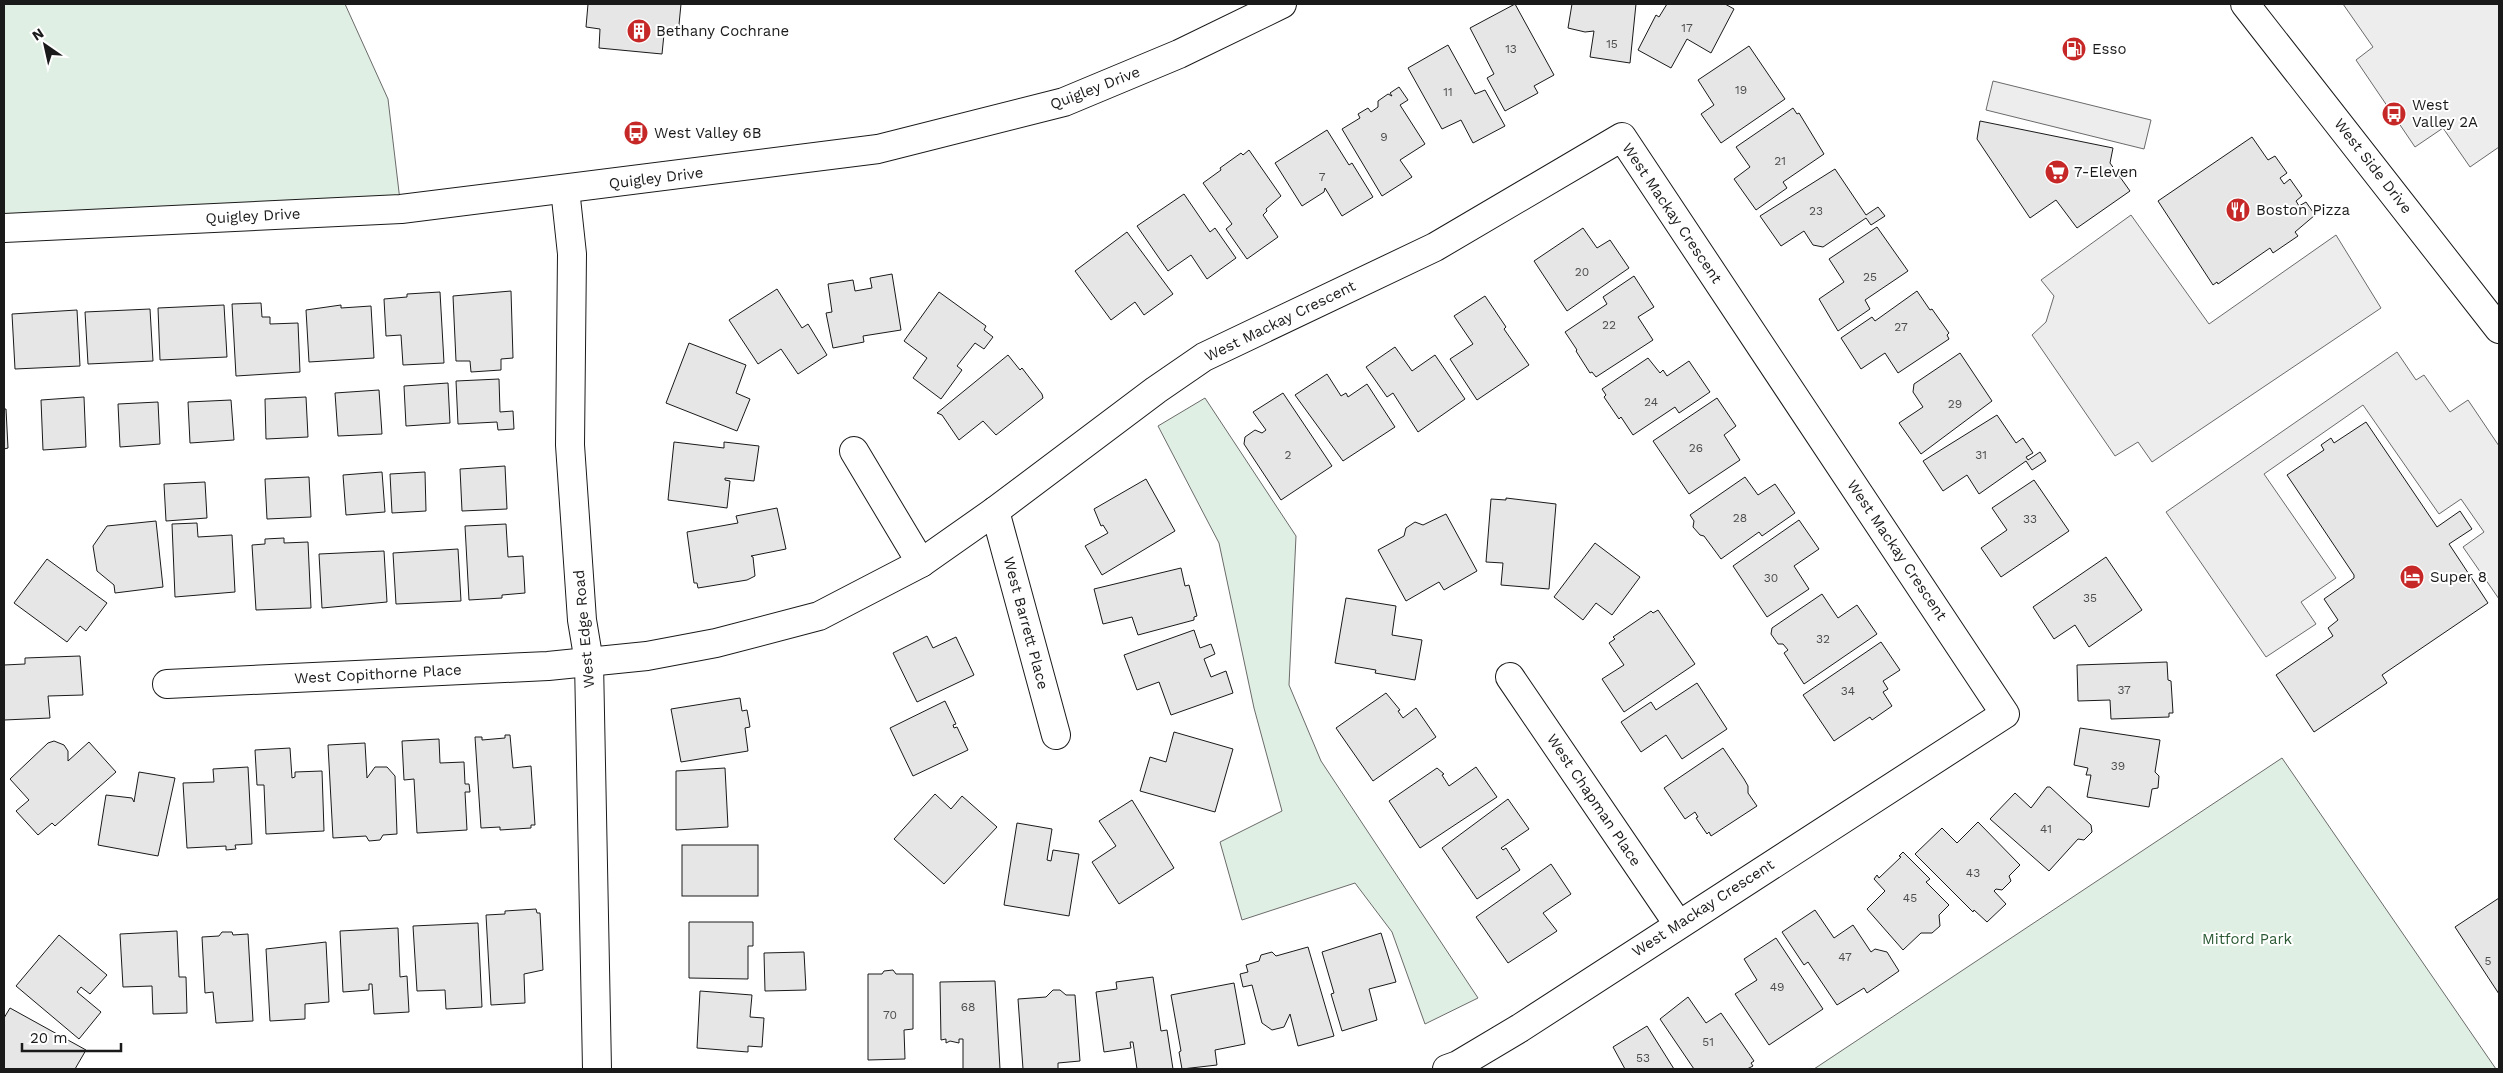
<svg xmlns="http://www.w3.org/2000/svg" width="2503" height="1073" font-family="'Work Sans',sans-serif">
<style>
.green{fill:#e0efe3;stroke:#6a6a6a}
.parking{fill:#ededed;stroke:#6a6a6a}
.building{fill:#e6e6e6;stroke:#1a1a1a}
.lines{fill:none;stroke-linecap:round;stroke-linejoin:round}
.minor-casing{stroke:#1a1a1a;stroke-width:30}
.tertiary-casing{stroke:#1a1a1a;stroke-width:30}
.minor{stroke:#fff;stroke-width:28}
.tertiary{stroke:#fff;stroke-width:28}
.labels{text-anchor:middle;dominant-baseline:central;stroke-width:4;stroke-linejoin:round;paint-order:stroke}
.number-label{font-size:12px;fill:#4d4d4d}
.poi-label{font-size:15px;fill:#1a1a1a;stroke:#fff;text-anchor:start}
.street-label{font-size:15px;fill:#1a1a1a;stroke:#fff}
.park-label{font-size:15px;fill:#2b5a34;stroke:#fff}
</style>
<rect width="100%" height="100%" fill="#fff"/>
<!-- green -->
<g class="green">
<polygon points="4,4 345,4 388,99 401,209 4,228"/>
<polygon points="1205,398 1296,536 1289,685 1321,761 1478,998 1425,1024 1392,932 1355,883 1242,920 1220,842 1282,811 1254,708 1219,543 1158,426"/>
<polygon points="2282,758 2496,1069 1814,1069"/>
</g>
<!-- parking -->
<g class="parking">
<polygon points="2343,4 2499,4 2499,147 2470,167 2443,128 2415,147 2356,60 2373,47"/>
<polygon points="1993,81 2151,120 2144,149 1986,110"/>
<polygon points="2131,215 2209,324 2336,235 2381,308 2152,462 2138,442 2115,456 2032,335 2046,322 2054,296 2041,280"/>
<polygon points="2397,352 2416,380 2424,375 2450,412 2468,400 2499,446 2499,599 2463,547 2484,532 2461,499 2439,514 2363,405 2264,474 2336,578 2301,602 2316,624 2266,657 2166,512"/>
</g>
<!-- building -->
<g class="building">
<polygon points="588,4 681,4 678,35 664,34 662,54 599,48 600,29 586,27"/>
<polygon points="1515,4 1554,75 1534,86 1538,93 1505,111 1487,78 1494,74 1470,28"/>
<polygon points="1572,4 1636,4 1630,63 1590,57 1594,31 1585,32 1568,28"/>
<polygon points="1667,4 1725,4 1734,9 1711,53 1687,39 1671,68 1638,50 1656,15 1659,17"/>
<polygon points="1448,45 1475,94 1485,90 1505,126 1473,143 1461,120 1442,129 1408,68"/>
<polygon points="1749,46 1785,99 1721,143 1701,114 1714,105 1698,80"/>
<polygon points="1399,87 1408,100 1400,105 1425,144 1400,160 1412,177 1382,196 1342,129 1360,118 1358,114 1368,108 1371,112 1378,107 1378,101 1388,94 1392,96 1390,93"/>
<polygon points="1793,108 1797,114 1799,113 1824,154 1783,182 1787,188 1756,210 1734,179 1750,167 1736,147"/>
<polygon points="1980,121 2113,148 2110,163 2130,191 2077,228 2056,200 2030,218 1977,139"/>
<polygon points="1327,130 1349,165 1352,163 1373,197 1342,216 1325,188 1324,192 1302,206 1275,163"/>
<polygon points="2252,137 2268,160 2275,156 2287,173 2280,178 2284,184 2290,179 2302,196 2296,201 2299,206 2306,202 2315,215 2295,232 2298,236 2273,253 2270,248 2218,284 2217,282 2213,285 2158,201"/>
<polygon points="1249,150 1281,196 1266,209 1267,211 1263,215 1278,237 1247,259 1226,229 1232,224 1203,183 1221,170 1220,168 1241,153 1243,155"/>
<polygon points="1835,169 1866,215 1878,207 1885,216 1871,225 1866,218 1823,247 1813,245 1804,231 1781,246 1760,216"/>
<polygon points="1184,194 1210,232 1215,228 1236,258 1207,279 1191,255 1168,271 1137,226"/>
<polygon points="1877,227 1908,271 1865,300 1870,309 1838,331 1819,299 1844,282 1829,259"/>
<polygon points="1583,228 1597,248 1610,240 1629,268 1567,311 1534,261"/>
<polygon points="1127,232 1173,294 1144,315 1135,302 1111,320 1075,271"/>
<polygon points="892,274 901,330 863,336 864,342 833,348 826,313 832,312 828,284 853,280 855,291 872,288 870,278"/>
<polygon points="1634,276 1654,307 1638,317 1653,340 1596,377 1592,372 1590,373 1576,351 1577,350 1565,332 1607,304 1603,297"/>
<polygon points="777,289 802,328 808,324 827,355 798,374 781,349 758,364 729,320"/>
<polygon points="511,291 513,358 501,359 501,370 471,372 470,361 456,361 453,296"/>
<polygon points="1917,291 1930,310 1932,309 1949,333 1947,335 1949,339 1898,373 1885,353 1861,369 1841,338 1872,317 1875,321"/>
<polygon points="440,292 444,363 403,365 401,335 386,336 384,299 407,297 407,294"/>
<polygon points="939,292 986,326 984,330 993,337 984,349 975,343 957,366 962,370 941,399 913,378 927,358 904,341"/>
<polygon points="1485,296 1506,327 1504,329 1529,365 1477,400 1450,359 1473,344 1454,316"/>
<polygon points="261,303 262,317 270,317 270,324 298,323 300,372 236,376 232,304"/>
<polygon points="224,305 227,357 160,360 158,308"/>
<polygon points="341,305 341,308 371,306 374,358 309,362 306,310"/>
<polygon points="150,309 153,361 88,364 85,312"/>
<polygon points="77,310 80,366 15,369 12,314"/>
<polygon points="689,343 746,365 736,393 750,399 737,431 666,403"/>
<polygon points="1395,347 1412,371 1435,355 1465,399 1418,432 1393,393 1387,397 1366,367"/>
<polygon points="1960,353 1992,401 1921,454 1899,423 1923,407 1913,392 1914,384"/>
<polygon points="1008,355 1020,370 1022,368 1042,394 1043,398 996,435 983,421 959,440 942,415 937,413"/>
<polygon points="1648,358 1660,373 1663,370 1667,376 1689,361 1710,392 1679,413 1675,407 1633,435 1621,417 1619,419 1604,397 1606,395 1602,389"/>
<polygon points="1327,374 1341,396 1346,393 1348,397 1367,384 1395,427 1343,461 1295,395"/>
<polygon points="499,379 500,412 513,411 514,429 498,430 497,422 458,424 456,381"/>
<polygon points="448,383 450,423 406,426 404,386"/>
<polygon points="379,390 382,434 338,436 335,393"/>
<polygon points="1283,393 1332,466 1281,500 1244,444 1245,437 1255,430 1262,433 1266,430 1253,412"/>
<polygon points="84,397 86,447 43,450 41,400"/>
<polygon points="306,397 308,437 266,439 265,399"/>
<polygon points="1717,398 1736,426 1724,435 1740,460 1689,494 1653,441"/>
<polygon points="231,400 234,440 190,443 188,402"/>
<polygon points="158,402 160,444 120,447 118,404"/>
<polygon points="4,409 6,409 8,448 4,449"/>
<polygon points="1997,415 2016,443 2023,438 2033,453 2026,457 2028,460 2040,452 2046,461 2032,470 2026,461 1979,494 1967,475 1943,491 1923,461"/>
<polygon points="2366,422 2437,527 2460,511 2472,529 2449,544 2488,603 2382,675 2387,683 2314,732 2276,675 2333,636 2328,628 2338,620 2324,599 2354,578 2354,575 2287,475 2324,450 2321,445 2331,438 2334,443"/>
<polygon points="674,442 724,448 724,442 759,446 754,481 725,478 725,480 730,481 727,508 668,500"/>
<polygon points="505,466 507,509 462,511 460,469"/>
<polygon points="382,472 385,512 346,515 343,475"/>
<polygon points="425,472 426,511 392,513 390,474"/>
<polygon points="309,477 311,517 267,519 265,479"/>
<polygon points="1745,477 1758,495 1775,484 1795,513 1762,536 1759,532 1721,559 1704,536 1700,535 1693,527 1694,521 1690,515"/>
<polygon points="1146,479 1175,531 1102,575 1085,546 1108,533 1103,525 1101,526 1094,509"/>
<polygon points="2034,480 2069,531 2001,577 1981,548 2007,530 1992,508"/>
<polygon points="205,482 207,518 166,521 164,484"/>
<polygon points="1506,498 1556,504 1549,589 1501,585 1503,563 1486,562 1491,499 1506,500"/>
<polygon points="777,508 786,549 751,556 753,557 755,576 747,580 698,588 697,583 694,583 687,532 738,523 736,516"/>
<polygon points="1446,514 1477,571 1444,590 1439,582 1406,601 1378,550 1404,536 1406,528 1415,522 1423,525"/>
<polygon points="1799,520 1819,549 1794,566 1809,589 1767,617 1733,566"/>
<polygon points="156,521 163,587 115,593 114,585 97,571 93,546 107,526"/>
<polygon points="197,523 198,537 232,535 235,592 175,597 172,524"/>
<polygon points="506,524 508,557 523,556 525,593 502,595 502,598 469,600 465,526"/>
<polygon points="284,538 284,543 308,542 311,608 256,610 252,545 265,544 265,539"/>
<polygon points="1595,543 1640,577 1612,615 1596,603 1583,620 1554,597"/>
<polygon points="458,549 461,601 396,604 393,553"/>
<polygon points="384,551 387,602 322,608 319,554"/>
<polygon points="2106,557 2142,610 2089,647 2075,625 2054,639 2033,607"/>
<polygon points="47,559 107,603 86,631 80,626 67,642 14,603"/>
<polygon points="1181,568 1185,586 1189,585 1197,616 1194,617 1194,620 1138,635 1132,617 1103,624 1094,589"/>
<polygon points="1822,594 1838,618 1857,605 1877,634 1804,684 1784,653 1788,650 1783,644 1778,644 1771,634 1772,628"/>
<polygon points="1346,598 1396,606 1392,635 1422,640 1415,680 1375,673 1376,670 1335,663"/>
<polygon points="1658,610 1695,664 1624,712 1602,679 1624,665 1609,643 1615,639 1613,637 1651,611 1653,613"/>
<polygon points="1194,630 1200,648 1211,644 1215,654 1204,659 1211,677 1226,671 1233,693 1171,715 1159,682 1137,690 1124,655"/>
<polygon points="927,636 933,648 956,637 974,675 917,702 893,653"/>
<polygon points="1881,642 1900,670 1883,681 1888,689 1883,692 1892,706 1872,720 1870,717 1834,741 1803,695"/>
<polygon points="80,656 83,695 48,696 50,718 4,720 4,665 25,664 25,658"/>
<polygon points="2167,662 2168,680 2171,681 2173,713 2169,713 2169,717 2111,719 2110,700 2078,701 2077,665"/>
<polygon points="1697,683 1727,729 1682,759 1666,735 1641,752 1621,722 1651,702 1656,710"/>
<polygon points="1386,693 1400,710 1398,711 1403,718 1416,708 1436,737 1373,781 1336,728"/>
<polygon points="740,698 742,711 747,710 750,727 745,728 748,751 681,762 671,709"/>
<polygon points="945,701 956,724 953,725 954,728 957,727 968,750 913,776 890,728"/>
<polygon points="2080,728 2160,740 2155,772 2159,776 2158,788 2152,789 2149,807 2087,797 2091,775 2086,775 2088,768 2074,765"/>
<polygon points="1174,732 1233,749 1215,812 1140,791 1150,757 1166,762"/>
<polygon points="505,735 510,735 513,768 531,766 535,825 531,825 531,828 500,830 500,827 481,828 475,737 482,737 482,740 505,738"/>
<polygon points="439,739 440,763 464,762 465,784 469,784 470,792 465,792 467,830 417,833 414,779 404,780 402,741"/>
<polygon points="54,741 64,745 68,751 68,761 89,742 116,772 55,826 52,823 38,835 16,811 29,800 10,779 48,743"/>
<polygon points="365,743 367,778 375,767 387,767 395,776 397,834 383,835 380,840 369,841 366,836 333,838 328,745"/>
<polygon points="290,748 292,778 295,777 295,772 322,771 324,831 266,834 264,785 257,785 255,750"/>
<polygon points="1723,748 1744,779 1748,786 1748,793 1757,806 1711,836 1709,832 1707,834 1696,818 1698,817 1695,812 1685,819 1664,788"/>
<polygon points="248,767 252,844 235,845 236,849 226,850 226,846 187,848 183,783 214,782 213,769"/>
<polygon points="1476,767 1497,797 1420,848 1389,801 1437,768 1444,774 1442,775 1449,786"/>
<polygon points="725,768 728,827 676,830 676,771"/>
<polygon points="139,772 175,778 158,856 98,845 106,795 132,798 134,802"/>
<polygon points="2047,787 2050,787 2091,825 2092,832 2084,840 2078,839 2049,871 1990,819 2015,793 2031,808"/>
<polygon points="935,794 951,809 962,796 997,827 944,884 894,839"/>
<polygon points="1508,799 1529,829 1501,848 1503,850 1506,848 1520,870 1477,899 1442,848"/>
<polygon points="1132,800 1174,868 1119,904 1092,862 1116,846 1099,821"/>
<polygon points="1978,822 2020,865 2009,876 2011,881 2002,890 1996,889 1994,891 2006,904 1987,922 1974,910 1973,912 1915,854 1942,828 1957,843"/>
<polygon points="1017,823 1052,829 1047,860 1051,861 1053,850 1079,854 1069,916 1004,905"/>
<rect x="682" y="845" width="76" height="51"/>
<polygon points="1903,852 1930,879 1926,882 1949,905 1939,915 1940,926 1932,933 1921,933 1903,950 1867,909 1885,891 1874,879 1877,875 1879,878 1901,857 1899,856"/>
<polygon points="1551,864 1571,894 1543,913 1557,931 1508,963 1476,917"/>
<polygon points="2499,898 2499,994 2455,927"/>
<polygon points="536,909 537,913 540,913 543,970 524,974 525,1003 491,1005 486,915 505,914 505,911"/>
<polygon points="1815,910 1834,938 1853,925 1871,952 1875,949 1887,952 1899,971 1867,993 1864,988 1837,1005 1808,962 1804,965 1782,932"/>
<polygon points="689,922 753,922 753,946 748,946 748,979 689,978"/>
<polygon points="478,923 482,1007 446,1009 445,990 417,991 413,926"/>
<polygon points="398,928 400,977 407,976 409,1012 374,1014 372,984 369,984 369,990 343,992 340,931"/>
<polygon points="177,931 179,977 186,977 187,1013 153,1014 152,986 123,987 120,934"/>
<polygon points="222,932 232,932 233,935 248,934 253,1021 216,1023 213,992 205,993 202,937 219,936"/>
<polygon points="1381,933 1396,982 1369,989 1377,1020 1342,1031 1331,994 1334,993 1322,952"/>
<polygon points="59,935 107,975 90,994 81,987 77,992 101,1012 79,1039 16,986"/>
<polygon points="1776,938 1823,1009 1769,1045 1735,994 1757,980 1744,959"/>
<polygon points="326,942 329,1002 305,1004 305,1019 270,1021 266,949"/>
<polygon points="1308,947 1334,1036 1298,1046 1290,1014 1284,1027 1272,1030 1262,1023 1252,985 1243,987 1240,974 1248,972 1246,965 1259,961 1261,955 1272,952 1276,956"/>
<polygon points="804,952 806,990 765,991 764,953"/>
<polygon points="893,970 896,974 913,974 913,1029 904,1030 905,1059 868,1060 868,974 882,974 884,971"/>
<polygon points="1153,977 1161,1031 1167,1030 1173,1069 1137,1069 1133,1042 1130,1042 1131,1048 1104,1052 1096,992 1117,989 1116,982"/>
<polygon points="995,981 1000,1069 963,1069 963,1039 959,1039 959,1043 950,1041 946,1043 946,1039 941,1040 940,982"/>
<polygon points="1234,983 1245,1044 1215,1050 1217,1065 1182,1069 1179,1052 1181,1051 1171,995"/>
<polygon points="1053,990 1060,990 1066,995 1075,995 1080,1061 1058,1063 1058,1069 1023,1069 1018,999 1046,997"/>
<polygon points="700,991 752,995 750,1017 764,1018 762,1047 748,1046 748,1052 697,1048"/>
<polygon points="1688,997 1706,1023 1721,1013 1754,1061 1751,1063 1753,1066 1747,1069 1694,1069 1660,1019"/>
<polygon points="10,1008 86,1050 75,1069 4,1069 4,1018"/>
<polygon points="1647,1026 1674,1069 1625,1069 1613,1047"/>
</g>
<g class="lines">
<defs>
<g id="minor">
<polyline points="2245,4 2499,329"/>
<polyline points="565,189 572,254 570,445 582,620 589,662 597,1069"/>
<polyline points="854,451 921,563"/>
<polyline points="995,511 1056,735"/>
<polyline points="1510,677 1678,924"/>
<polyline points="167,684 548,666 647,656 716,643 819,616 921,563 995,511 1156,390 1204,357 1435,247 1622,137 2005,714 1520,1028 1458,1065 1447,1069"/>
</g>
<polyline id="tertiary" points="4,228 401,209 878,149 1064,102 1179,54 1282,4"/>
</defs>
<!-- minor casing -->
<use href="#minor" class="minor-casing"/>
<!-- tertiary casing -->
<use href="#tertiary" class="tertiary-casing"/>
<!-- minor -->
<use href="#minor" class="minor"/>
<!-- tertiary -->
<use href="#tertiary" class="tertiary"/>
</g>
<!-- icons -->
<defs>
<symbol id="building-disc" viewBox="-11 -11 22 22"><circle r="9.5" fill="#c62828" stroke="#fff"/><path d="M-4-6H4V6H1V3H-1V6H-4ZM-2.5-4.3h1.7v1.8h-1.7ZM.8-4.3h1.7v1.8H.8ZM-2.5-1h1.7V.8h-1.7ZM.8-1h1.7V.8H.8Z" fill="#fff"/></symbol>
<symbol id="fuel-disc" viewBox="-11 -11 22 22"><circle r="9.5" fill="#c62828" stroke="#fff"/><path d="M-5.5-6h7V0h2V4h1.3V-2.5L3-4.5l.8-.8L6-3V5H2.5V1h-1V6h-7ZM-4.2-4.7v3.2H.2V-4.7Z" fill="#fff"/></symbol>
<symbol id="bus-disc" viewBox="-11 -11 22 22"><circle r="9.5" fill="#c62828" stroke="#fff"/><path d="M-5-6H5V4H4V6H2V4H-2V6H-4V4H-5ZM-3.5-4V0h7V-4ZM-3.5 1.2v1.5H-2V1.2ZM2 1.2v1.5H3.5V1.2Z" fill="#fff"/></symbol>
<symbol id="supermarket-disc" viewBox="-11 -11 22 22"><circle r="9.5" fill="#c62828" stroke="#fff"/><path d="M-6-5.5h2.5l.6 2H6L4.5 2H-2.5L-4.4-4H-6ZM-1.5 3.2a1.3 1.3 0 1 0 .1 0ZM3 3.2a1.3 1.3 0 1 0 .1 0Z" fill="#fff"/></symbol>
<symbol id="restaurant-disc" viewBox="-11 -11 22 22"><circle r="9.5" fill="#c62828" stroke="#fff"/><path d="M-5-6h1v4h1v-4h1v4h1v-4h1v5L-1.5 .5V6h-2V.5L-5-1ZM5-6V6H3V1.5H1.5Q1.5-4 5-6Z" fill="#fff"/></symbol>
<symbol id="hotel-disc" viewBox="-11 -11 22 22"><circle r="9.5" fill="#c62828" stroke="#fff"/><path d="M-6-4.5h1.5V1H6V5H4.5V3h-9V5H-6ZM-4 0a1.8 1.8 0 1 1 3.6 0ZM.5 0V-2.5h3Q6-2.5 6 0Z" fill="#fff"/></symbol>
</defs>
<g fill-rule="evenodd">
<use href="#building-disc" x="625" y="17" width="28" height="28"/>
<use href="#fuel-disc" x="2060" y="35" width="28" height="28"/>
<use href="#bus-disc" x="2380" y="100" width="28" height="28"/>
<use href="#bus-disc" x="622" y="119" width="28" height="28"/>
<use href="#supermarket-disc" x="2043" y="158" width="28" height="28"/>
<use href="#restaurant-disc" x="2224" y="196" width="28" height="28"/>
<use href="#hotel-disc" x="2398" y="563" width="28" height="28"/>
</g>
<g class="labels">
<!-- number labels -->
<g class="number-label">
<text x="1687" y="28">17</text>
<text x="1612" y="44">15</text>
<text x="1511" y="49">13</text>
<text x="1741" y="90">19</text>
<text x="1448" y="92">11</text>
<text x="1384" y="137">9</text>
<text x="1780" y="161">21</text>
<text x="1322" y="177">7</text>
<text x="1816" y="211">23</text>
<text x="1582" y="272">20</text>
<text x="1870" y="277">25</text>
<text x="1609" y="325">22</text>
<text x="1901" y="327">27</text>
<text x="1651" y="402">24</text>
<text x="1955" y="404">29</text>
<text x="1696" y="448">26</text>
<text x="1288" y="455">2</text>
<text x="1981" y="455">31</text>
<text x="1740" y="518">28</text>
<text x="2030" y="519">33</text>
<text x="1771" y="578">30</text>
<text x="2090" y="598">35</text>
<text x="1823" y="639">32</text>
<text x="2124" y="690">37</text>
<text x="1848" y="691">34</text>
<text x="2118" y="766">39</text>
<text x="2046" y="829">41</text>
<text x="1973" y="873">43</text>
<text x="1910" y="898">45</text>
<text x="1845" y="957">47</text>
<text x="2488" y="961">5</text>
<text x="1777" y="987">49</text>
<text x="968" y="1007">68</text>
<text x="890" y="1015">70</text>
<text x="1708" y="1042">51</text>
<text x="1643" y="1058">53</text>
</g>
<!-- poi labels -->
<g class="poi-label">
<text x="656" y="31">Bethany Cochrane</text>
<text x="2092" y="49">Esso</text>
<text x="2412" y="105">West<tspan x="2412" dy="17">Valley 2A</tspan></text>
<text x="654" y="133">West Valley 6B</text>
<text x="2074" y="172">7-Eleven</text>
<text x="2256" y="210">Boston Pizza</text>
<text x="2430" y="577">Super 8</text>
</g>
<!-- street labels -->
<g class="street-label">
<text transform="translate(1095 88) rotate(-21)">Quigley Drive</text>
<text transform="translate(2373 166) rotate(52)">West Side Drive</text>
<text transform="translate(656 178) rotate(-7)">Quigley Drive</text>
<text transform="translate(1672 213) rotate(56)">West Mackay Crescent</text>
<text transform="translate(253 216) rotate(-3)">Quigley Drive</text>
<text transform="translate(1280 321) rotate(-26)">West Mackay Crescent</text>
<text transform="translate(1897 550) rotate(56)">West Mackay Crescent</text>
<text transform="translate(1026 623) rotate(75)">West Barrett Place</text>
<text transform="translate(584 629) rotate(-95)">West Edge Road</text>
<text transform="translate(378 674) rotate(-3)">West Copithorne Place</text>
<text transform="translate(1594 800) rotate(56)">West Chapman Place</text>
<text transform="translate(1703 908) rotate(-33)">West Mackay Crescent</text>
</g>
<!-- park labels -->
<g class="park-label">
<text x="2247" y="939">Mitford Park</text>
</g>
</g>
<!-- border -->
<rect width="2503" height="1073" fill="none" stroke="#1a1a1a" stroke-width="10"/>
<!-- north arrow -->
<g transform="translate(45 45) rotate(326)" stroke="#ffffff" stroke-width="4" paint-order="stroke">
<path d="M0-4L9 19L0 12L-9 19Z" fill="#1a1a1a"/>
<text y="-8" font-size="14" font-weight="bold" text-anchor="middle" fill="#1a1a1a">N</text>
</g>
<!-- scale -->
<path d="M22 1043v8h99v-8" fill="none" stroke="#1a1a1a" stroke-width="2.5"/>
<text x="30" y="1043" font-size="15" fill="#1a1a1a" stroke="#ffffff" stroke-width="4" paint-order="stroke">20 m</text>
</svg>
